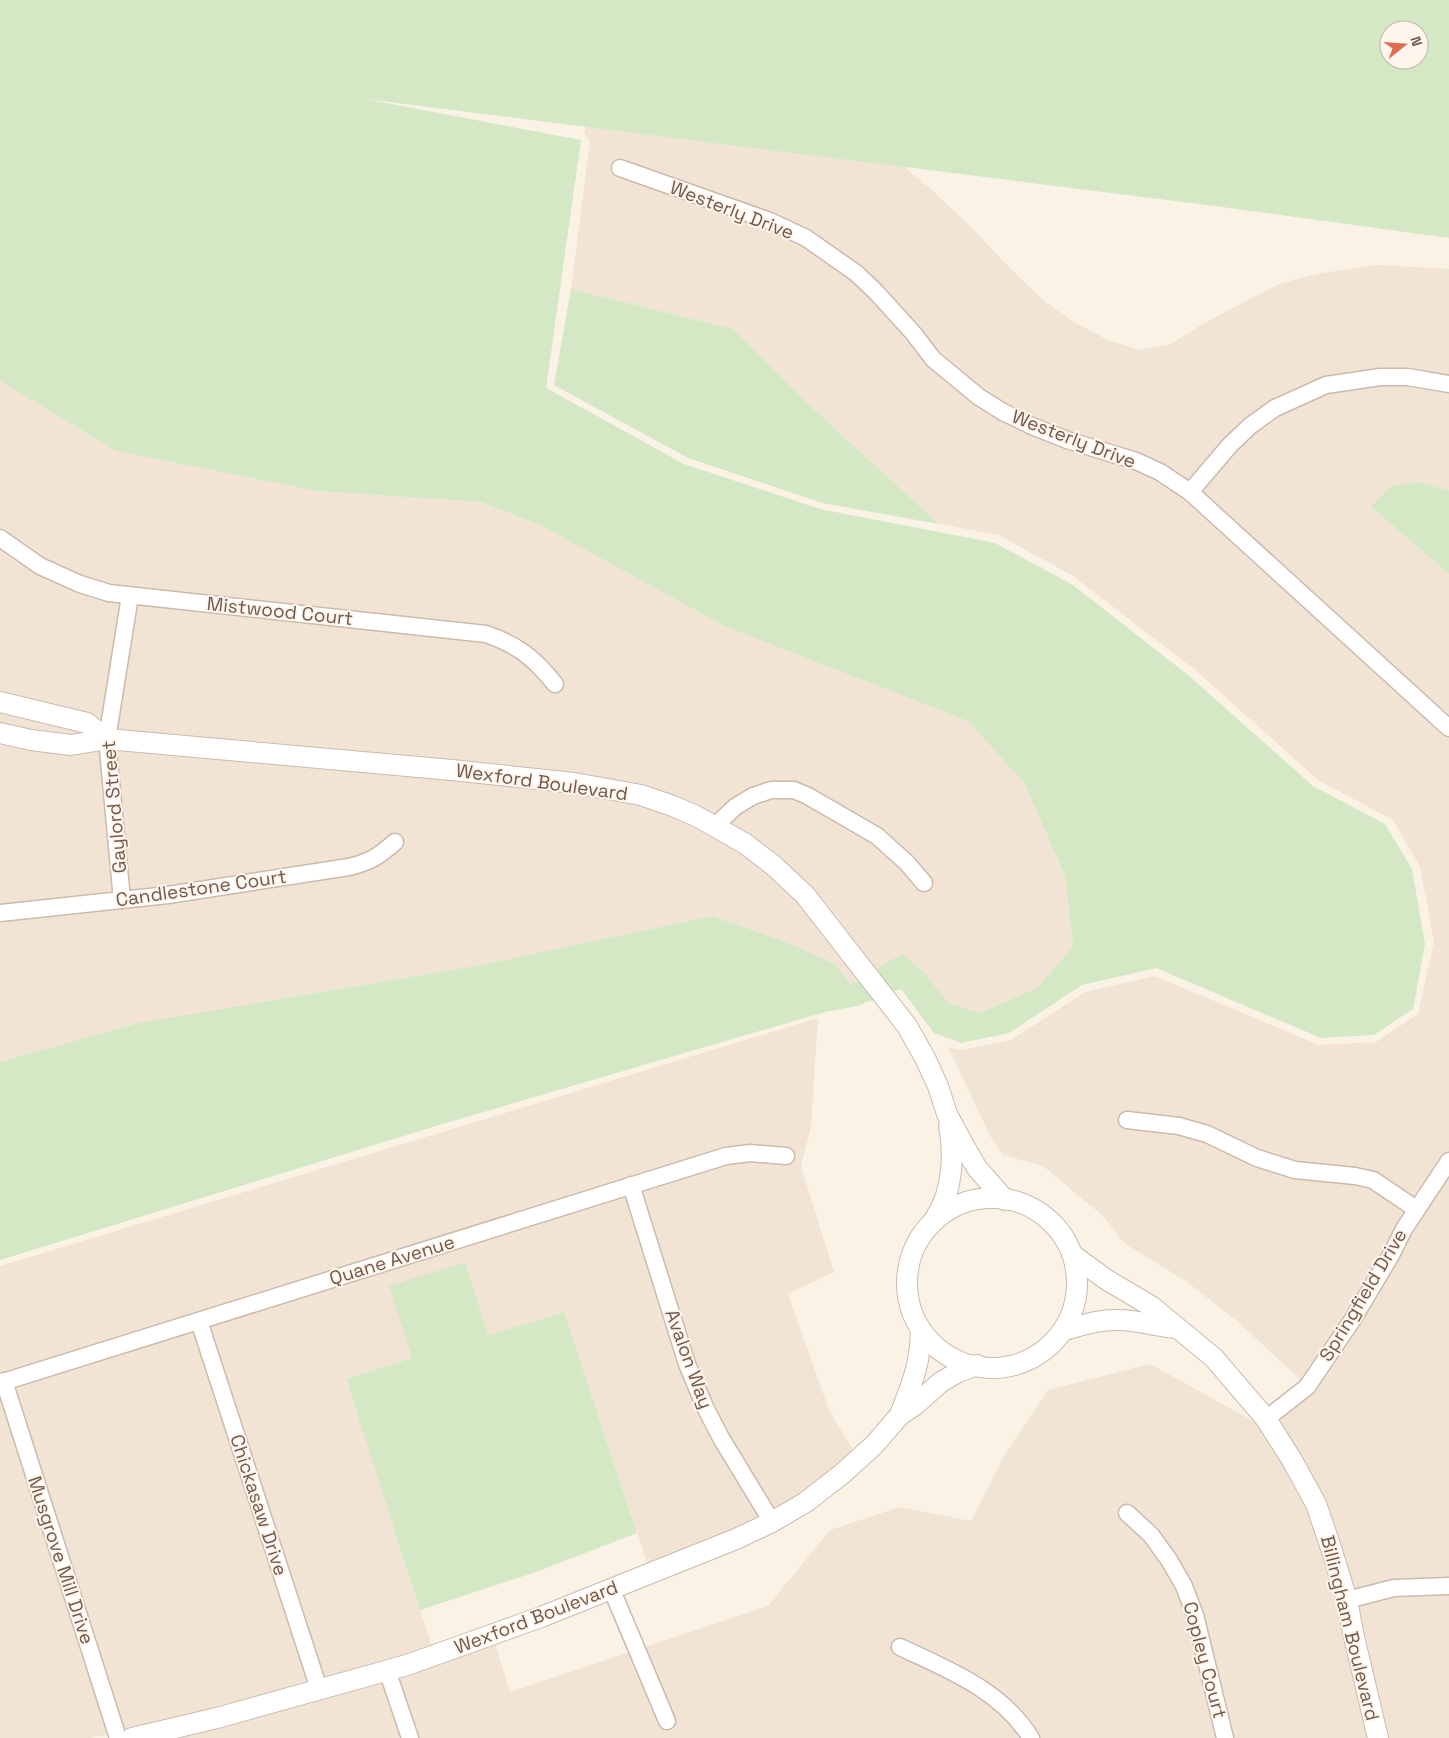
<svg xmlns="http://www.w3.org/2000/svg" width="1449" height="1738" font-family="'Space Grotesk',sans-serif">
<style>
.residential{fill:#f2e4d4}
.green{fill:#d4e8c5;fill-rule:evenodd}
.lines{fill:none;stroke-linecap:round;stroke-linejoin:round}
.minor-casing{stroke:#ccbaac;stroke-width:19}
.tertiary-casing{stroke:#ccbaac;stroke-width:22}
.minor{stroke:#fff;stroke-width:16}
.tertiary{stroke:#fff;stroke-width:20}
.labels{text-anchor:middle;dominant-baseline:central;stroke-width:4;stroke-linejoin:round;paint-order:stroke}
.street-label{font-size:19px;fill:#73594c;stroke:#fef6ec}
</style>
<rect width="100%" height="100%" fill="#fbf2e6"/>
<!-- residential -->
<g class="residential">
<polygon points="587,121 894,158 934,192 972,228 1006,264 1044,301 1076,323 1108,340 1140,350 1171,344 1206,322 1279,284 1321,273 1379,265 1449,269 1449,491 1421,482 1371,507 1449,574 1449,1738 1389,1738 1363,1635 1356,1597 1341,1545 1325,1500 1277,1418 1306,1389 1292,1372 1236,1320 1187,1282 1124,1243 1103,1216 1043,1166 1003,1155 990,1136 948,1047 962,1050 1011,1040 1085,992 1155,976 1319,1045 1376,1042 1418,1014 1434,942 1420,867 1393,820 1318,780 1194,669 1073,576 999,535 939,524 803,399 733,329 571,289 590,141 584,133"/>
<polygon points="0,381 116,451 317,491 481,502 540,525 726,627 968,721 1024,783 1065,876 1073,946 1037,988 980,1013 948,1003 925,973 850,984 836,965 797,946 712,916 480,965 138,1023 0,1062"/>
<polygon points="818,1018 811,1127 801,1166 834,1272 788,1294 829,1410 854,1452 836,1468 800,1495 768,1514 732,1532 648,1565 564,1312 488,1335 390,1286 412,1358 346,1379 432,1647 404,1657 215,1710 118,1732 90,1738 0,1738 0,1266"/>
<polygon points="1150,1364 1257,1423 1283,1464 1307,1508 1322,1551 1337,1602 1369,1738 170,1738 495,1642 510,1692 768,1606 830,1530 900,1507 971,1521 1003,1458 1048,1390"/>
</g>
<!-- green -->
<g class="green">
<path d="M 0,0 L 1449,0 L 1449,238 L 1215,206 L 365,99 L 581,140 L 546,388 L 684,464 L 820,509 L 995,543 L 1073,585 L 1188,675 L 1313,786 L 1385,824 L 1412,869 L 1425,944 L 1413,1009 L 1374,1035 L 1321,1038 L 1156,968 L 1082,985 L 1009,1033 L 961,1043 L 934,1033 L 901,989 L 857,1006 L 825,1012 L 446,1123 L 0,1260 L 0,1062 L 138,1023 L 480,965 L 712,916 L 797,946 L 836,965 L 850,984 L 902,954 L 925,973 L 948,1003 L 980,1013 L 1037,988 L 1073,946 L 1065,876 L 1024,783 L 968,721 L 726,627 L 540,525 L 481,502 L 317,491 L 116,451 L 0,381 ZM 1389,30 L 1419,30 L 1419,60 L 1389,60 Z"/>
<polygon points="571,289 733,329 803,399 939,524 822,503 688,458 554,385"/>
<polygon points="1421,482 1449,491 1449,574 1371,507 1391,486"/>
<polygon points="465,1262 488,1335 564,1312 637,1533 536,1572 420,1610 346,1379 412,1358 389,1286"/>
</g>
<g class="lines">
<defs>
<g id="minor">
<polyline points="620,168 770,221 806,238 856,273 876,292 914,334 933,359 979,397 1003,412 1032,426 1067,440 1136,461 1160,472 1190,492 1449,728"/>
<polyline points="1190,492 1230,445 1250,426 1275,408 1326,385 1380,377 1408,377 1449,384"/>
<path d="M 0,538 L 40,566 L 80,584 L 109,593 L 486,634 C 518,645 534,658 555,684"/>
<polyline points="714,827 735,807 753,796 771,790 794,790 808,796 877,836 907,863 924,883"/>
<polyline points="122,900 107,739 130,596"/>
<path d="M 0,913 L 168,895 L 349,867 C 370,862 379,856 395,842"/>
<polyline points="1127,1120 1179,1126 1207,1134 1257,1158 1295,1170 1355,1176 1373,1180 1416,1209"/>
<polyline points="631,1185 687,1364 705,1407 721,1438 772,1522"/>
<polyline points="199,1321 319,1689"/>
<polyline points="4,1381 118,1738"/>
<polyline points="0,1383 726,1156 750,1153 786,1156"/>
<polyline points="1266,1419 1307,1387 1353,1319 1391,1255 1404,1229 1449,1161"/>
<polyline points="1127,1513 1151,1535 1169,1560 1184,1586 1195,1615 1225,1738"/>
<polyline points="611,1588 667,1721"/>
<polyline points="1347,1600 1394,1588 1449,1586"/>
<path d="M 900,1647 C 949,1670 1001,1690 1031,1738"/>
<polyline points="387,1670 410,1738"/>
</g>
<g id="tertiary">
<polyline points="0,702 87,723 107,739"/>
<polyline points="0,733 31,740 71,745 107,739 452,770 574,783 641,795 673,806 696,816 744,843 773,865 805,895 907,1026 925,1058 938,1086 947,1114 963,1144 977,1168 1005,1200"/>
<circle cx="992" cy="1283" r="85"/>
<path d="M 934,1221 C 939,1211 945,1202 947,1192 C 953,1170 953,1148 949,1126"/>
<polyline points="1074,1256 1107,1280 1151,1306 1214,1358 1266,1419 1292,1460 1316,1504 1331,1548 1347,1600 1354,1637 1378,1738"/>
<path d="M 1065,1330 C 1083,1325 1101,1319 1119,1320 C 1139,1320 1158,1327 1177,1328"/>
<path d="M 900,1415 C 912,1383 920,1366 921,1330"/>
<polyline points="132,1738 217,1718 407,1665 541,1617 736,1539 772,1522 806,1502 842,1474 874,1445 900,1415 915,1405 941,1382 958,1372 977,1365"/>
</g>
</defs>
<!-- minor casing -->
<use href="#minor" class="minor-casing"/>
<!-- tertiary casing -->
<use href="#tertiary" class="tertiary-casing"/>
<!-- minor -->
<use href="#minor" class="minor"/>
<!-- tertiary -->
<use href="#tertiary" class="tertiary"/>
</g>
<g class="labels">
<!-- street labels -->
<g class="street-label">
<text transform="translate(732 210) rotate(21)">Westerly Drive</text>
<text transform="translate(1074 439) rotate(21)">Westerly Drive</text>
<text transform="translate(280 611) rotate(6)">Mistwood Court</text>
<text transform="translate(542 782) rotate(8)">Wexford Boulevard</text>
<text transform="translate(114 807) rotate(-95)">Gaylord Street</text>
<text transform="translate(201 888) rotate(-8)">Candlestone Court</text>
<text transform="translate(392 1260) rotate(-17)">Quane Avenue</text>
<text transform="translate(1363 1295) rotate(-59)">Springfield Drive</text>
<text transform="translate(689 1359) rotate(70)">Avalon Way</text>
<text transform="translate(259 1505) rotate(72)">Chickasaw Drive</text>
<text transform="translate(61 1560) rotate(72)">Musgrove Mill Drive</text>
<text transform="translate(536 1617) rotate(-21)">Wexford Boulevard</text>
<text transform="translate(1350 1628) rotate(76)">Billingham Boulevard</text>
<text transform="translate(1205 1660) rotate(75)">Copley Court</text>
</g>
</g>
<!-- north arrow -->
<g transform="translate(1404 45) rotate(73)"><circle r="24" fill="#fef6ec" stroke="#c6b7ac"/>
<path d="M0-4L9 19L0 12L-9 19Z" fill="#df6d51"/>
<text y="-8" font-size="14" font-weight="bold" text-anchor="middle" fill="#73594c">N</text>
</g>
</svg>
